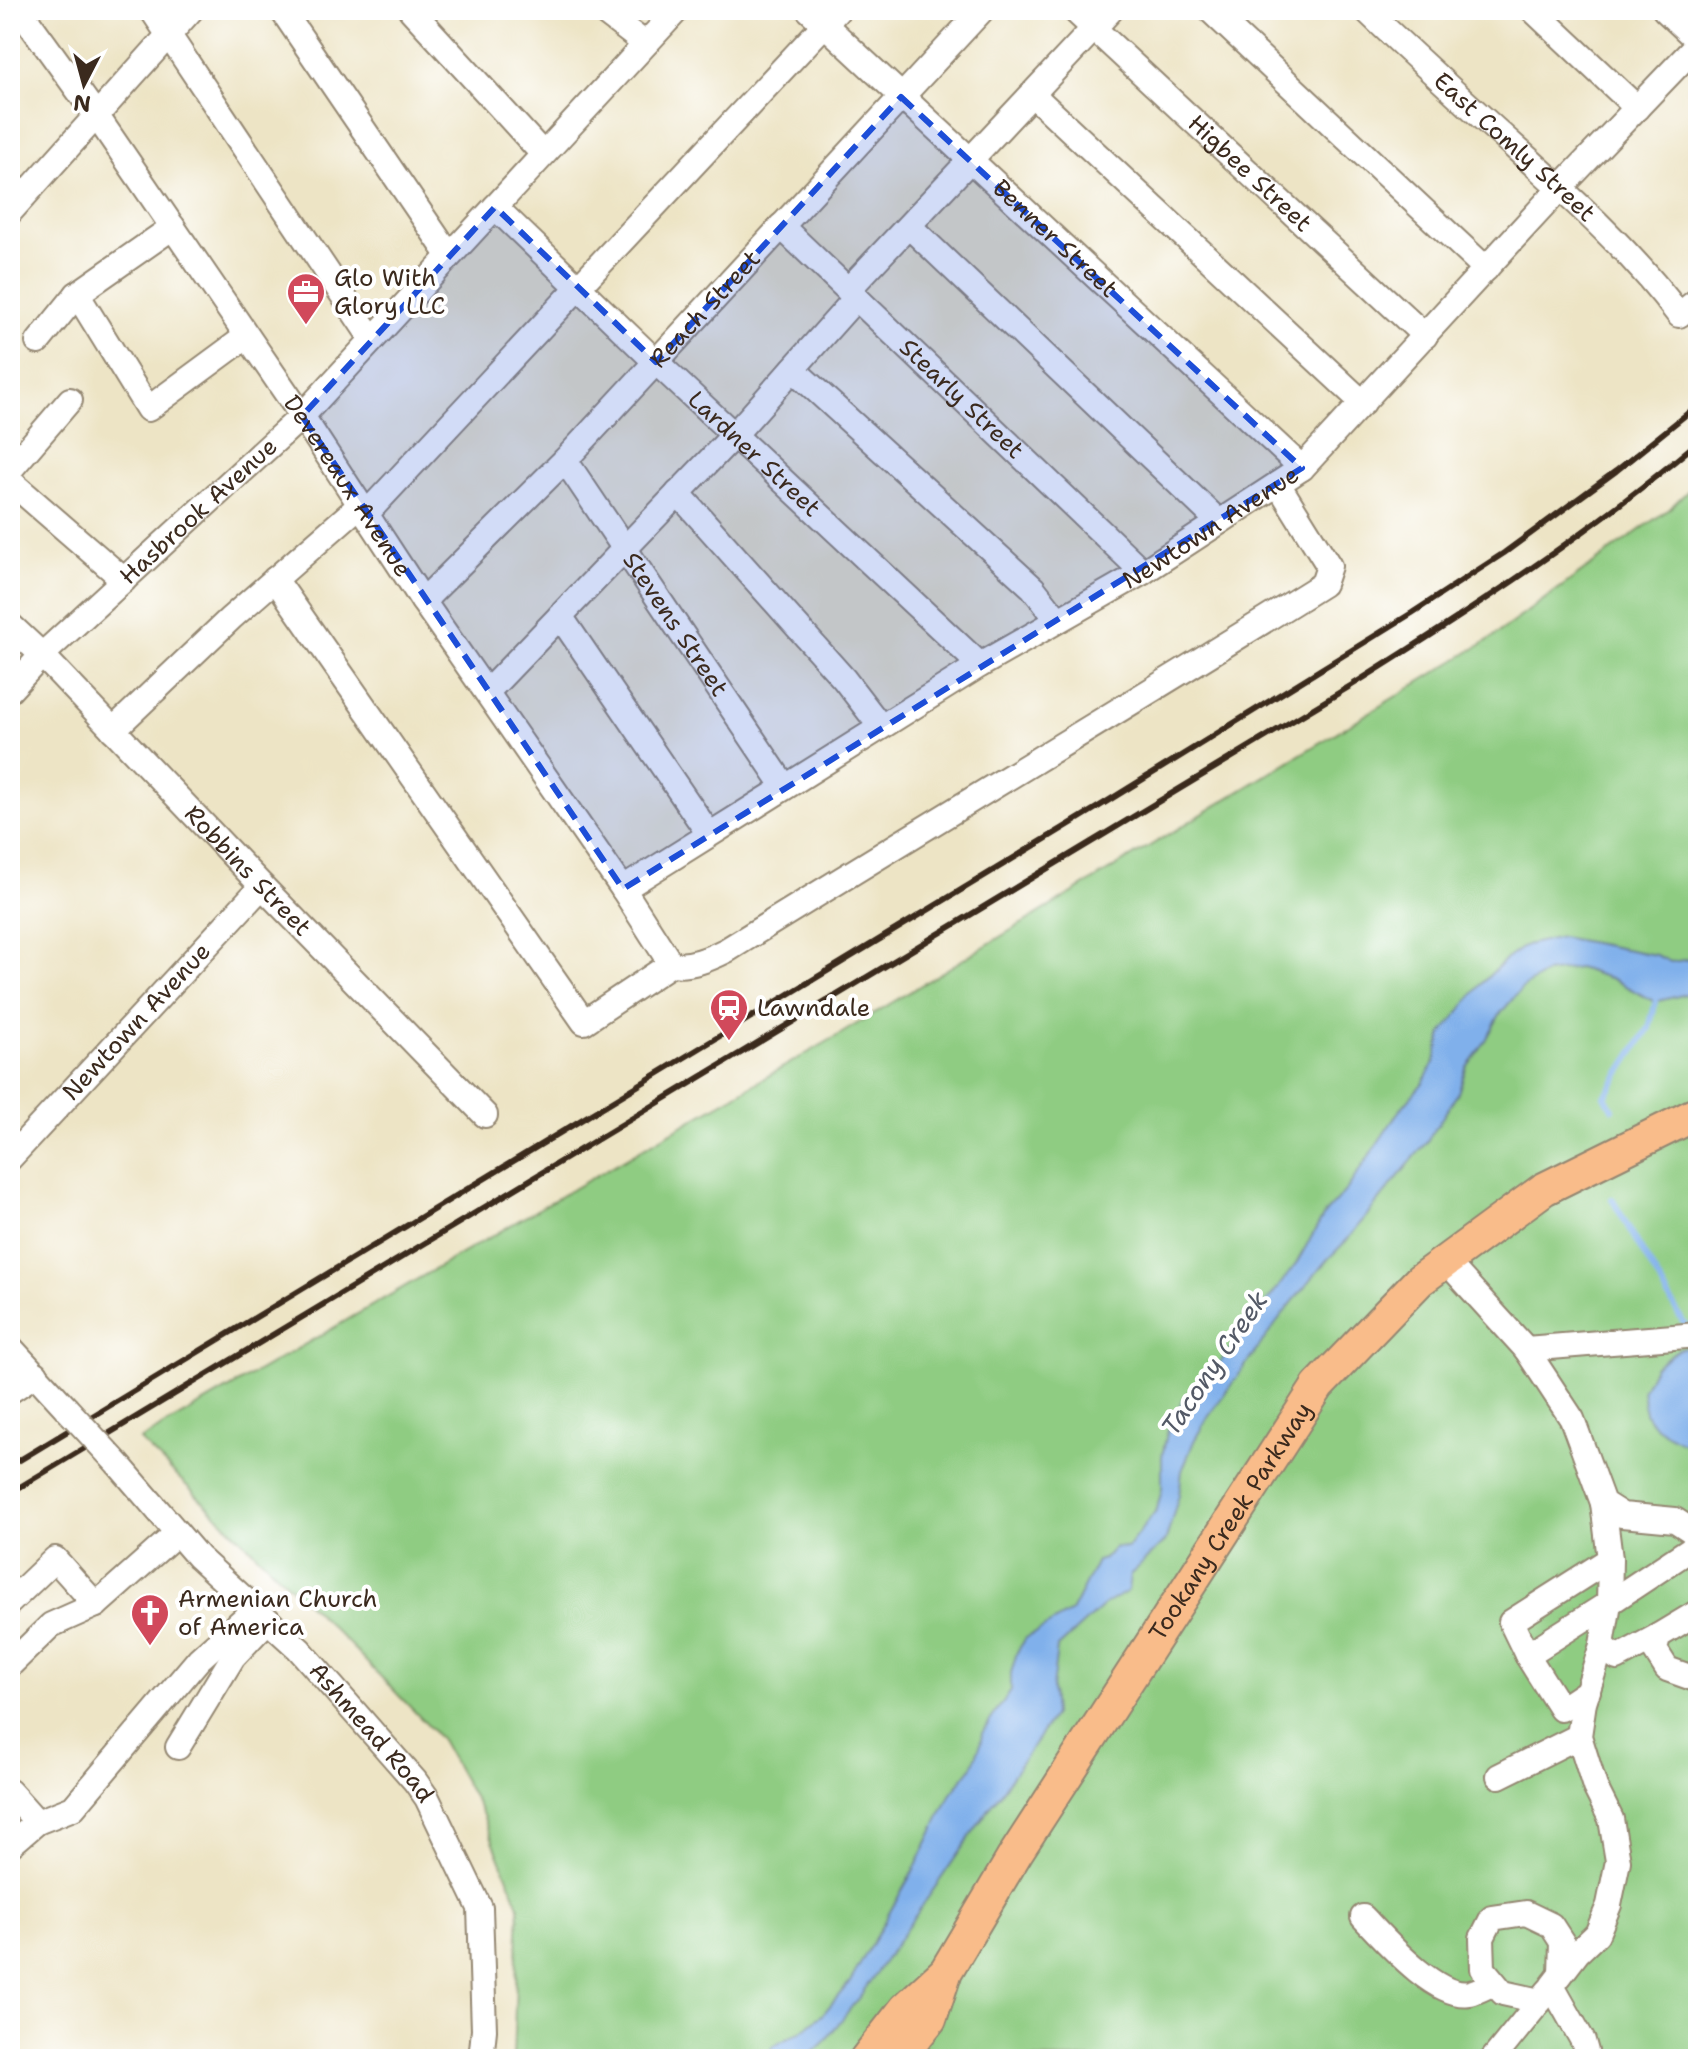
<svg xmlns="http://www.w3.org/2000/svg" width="1708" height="2069" font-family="'Shantell Sans',sans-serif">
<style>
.green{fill:#8fcc82;stroke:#657b50;stroke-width:2}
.water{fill:#80b0eb;stroke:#5e6d84;stroke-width:2}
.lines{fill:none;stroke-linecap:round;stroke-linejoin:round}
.stream{stroke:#80b0eb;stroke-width:6}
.minor-casing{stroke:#948772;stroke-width:28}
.major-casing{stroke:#948772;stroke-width:36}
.minor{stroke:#fff;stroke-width:24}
.major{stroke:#f9bc8a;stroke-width:32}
.rail{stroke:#3b2a1e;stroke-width:6}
.minor-bridge-casing{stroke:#948772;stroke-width:28;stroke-linecap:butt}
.minor-bridge{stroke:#fff;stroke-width:24}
.marked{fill:#1d4ed8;fill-opacity:0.2;stroke:#1d4ed8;stroke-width:6;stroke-dasharray:16 10;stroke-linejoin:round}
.labels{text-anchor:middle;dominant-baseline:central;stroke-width:8;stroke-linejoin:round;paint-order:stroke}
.street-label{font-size:24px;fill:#3b2a1e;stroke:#fff}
.poi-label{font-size:24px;fill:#3b2a1e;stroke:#fff;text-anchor:start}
.water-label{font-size:26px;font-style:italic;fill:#535966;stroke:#fff}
</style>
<rect width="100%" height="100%" fill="#fff"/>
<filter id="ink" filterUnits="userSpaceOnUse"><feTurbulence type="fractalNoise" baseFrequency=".0125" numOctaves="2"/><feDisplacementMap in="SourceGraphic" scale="16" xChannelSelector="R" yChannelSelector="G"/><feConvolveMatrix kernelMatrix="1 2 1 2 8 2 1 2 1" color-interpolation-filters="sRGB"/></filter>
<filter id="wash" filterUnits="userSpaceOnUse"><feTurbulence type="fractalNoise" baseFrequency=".006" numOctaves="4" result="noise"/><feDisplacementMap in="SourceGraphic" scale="32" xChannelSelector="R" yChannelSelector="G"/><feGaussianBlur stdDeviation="1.8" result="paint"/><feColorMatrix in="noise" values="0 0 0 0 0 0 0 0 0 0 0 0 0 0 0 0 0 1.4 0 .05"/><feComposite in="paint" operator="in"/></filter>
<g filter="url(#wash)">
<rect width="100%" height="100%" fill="#ede4c5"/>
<!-- green -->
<polygon class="green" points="1698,481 1698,2059 513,2059 519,1906 482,1813 440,1738 352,1647 140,1440 837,1036 1487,641 1670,508"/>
<!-- water -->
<g class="water">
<polygon points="1561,937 1656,955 1671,962 1698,958 1698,991 1655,1002 1612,979 1578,968 1546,973 1521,989 1500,1014 1485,1042 1466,1068 1458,1093 1426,1143 1346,1241 1326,1261 1286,1310 1209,1415 1194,1441 1182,1471 1179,1495 1166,1540 1130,1575 1128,1591 1103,1606 1057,1648 1052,1689 1054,1715 860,1996 825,2041 806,2059 765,2059 773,2046 802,2031 823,2014 850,1982 917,1864 950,1795 972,1767 980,1746 982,1733 1011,1690 1011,1673 1017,1652 1026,1638 1071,1612 1097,1561 1104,1559 1115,1547 1127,1548 1157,1509 1162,1489 1162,1456 1168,1429 1184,1397 1210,1375 1296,1264 1325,1213 1347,1189 1399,1111 1422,1084 1435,1061 1442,1034 1482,983 1506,959 1526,945"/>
<path d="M 1680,1348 L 1698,1349 L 1698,1449 C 1682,1443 1656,1431 1647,1417 C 1642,1409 1645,1399 1642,1391 L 1654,1367 Z"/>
</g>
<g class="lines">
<!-- stream -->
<g class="stream">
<polyline points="1612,1109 1605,1096 1649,1028 1657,997"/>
<polyline points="1612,1199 1686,1327"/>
</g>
</g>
</g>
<g filter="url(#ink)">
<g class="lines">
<defs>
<g id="minor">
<path id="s1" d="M 20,10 L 96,115 L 302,416 L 423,601 L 623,889 L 671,964"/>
<polyline points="152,10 372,339"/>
<polyline points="282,10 449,255"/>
<polyline points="411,10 543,154"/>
<polyline points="601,10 644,43"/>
<path id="s2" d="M 809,10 L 1302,468"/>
<path id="s3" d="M 1074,10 L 1425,336"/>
<polyline points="1210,10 1486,269"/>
<path id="s4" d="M 1366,10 C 1416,58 1467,104 1518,150 C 1576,202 1633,253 1679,315 L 1698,300"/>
<polyline points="1533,10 1637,108"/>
<polyline points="1665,10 1698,41"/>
<polyline points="1033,95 1363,403"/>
<path id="s5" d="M 495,207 L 656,362 L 980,665"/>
<polyline points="10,212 191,10"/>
<path id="s6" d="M 781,226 L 1143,572"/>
<polyline points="909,226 1219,522"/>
<polyline points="848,290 1111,10"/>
<polyline points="77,294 148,409 247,336"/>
<polyline points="38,342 77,294 173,227"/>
<polyline points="793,369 1033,588 1058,620"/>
<path id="s7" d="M 565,460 L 785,787"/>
<polyline points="10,470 70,400"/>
<polyline points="10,481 124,580"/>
<polyline points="678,493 844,679 881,727"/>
<polyline points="366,514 838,10"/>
<path d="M 275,579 L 584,1022 L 671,964 C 691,967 709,959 727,950 C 925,827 1125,708 1323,584 L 1329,566 L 1278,484"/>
<path id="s8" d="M 423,601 L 565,460 L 982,10"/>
<polyline points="560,616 709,834"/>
<path id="s9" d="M 10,625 L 42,655 L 262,886 L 485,1115"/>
<path id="s10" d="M 10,690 L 42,655 L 302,416 L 677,10"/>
<polyline points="487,692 734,435 856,298"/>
<polyline points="113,730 231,618 360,505"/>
<path id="s11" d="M 623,889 L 980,665 L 1143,572 L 1302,468 L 1560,188 L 1698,44"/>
<path id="s12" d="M 10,1158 L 262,886"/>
<polyline points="1446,1261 1526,1349 1572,1419 1603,1503 1622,1515 1675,1520 1698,1535"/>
<polyline points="10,1347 66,1408"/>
<polyline points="1526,1349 1698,1335"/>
<polyline points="10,1391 36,1374"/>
<path id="s13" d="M 118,1464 L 198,1557 L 299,1649 L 415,1781 L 427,1798 L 480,1908 L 484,2030 L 481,2059"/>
<polyline points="10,1602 55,1559 96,1605"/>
<polyline points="1698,1612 1658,1636 1655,1650 1667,1669 1698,1680"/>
<polyline points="1658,1636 1617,1658 1602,1645 1609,1603 1698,1544"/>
<polyline points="1527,1655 1609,1603 1610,1559 1603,1503"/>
<polyline points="10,1665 51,1625 96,1605 177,1533"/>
<polyline points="1588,1691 1561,1709 1527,1655 1511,1622 1610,1559"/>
<polyline points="178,1747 233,1657 268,1620"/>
<polyline points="1499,1776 1579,1736"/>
<polyline points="10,1792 37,1822 10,1845"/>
<polyline points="37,1822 73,1808 199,1659 255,1609"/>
<path d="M 1363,1917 C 1384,1939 1437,2000 1470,1993 C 1478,1991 1487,1986 1494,1983"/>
<polyline points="1540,2001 1503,1993 1483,1969 1482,1938 1492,1918 1526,1913 1551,1925 1562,1942 1561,1974"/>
<polyline points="1493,2059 1548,1991"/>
<polyline points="1588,2059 1583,2041 1552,1986 1578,1952 1597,1934 1609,1905 1618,1861 1611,1819 1595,1787 1579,1736 1584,1702 1602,1645"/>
</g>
<g id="major">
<polyline points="866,2059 905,2009 943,1974"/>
<path id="s14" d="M 898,2059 L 930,2019 L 946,1971 L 1016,1853 L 1318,1386 L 1420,1280 L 1544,1189 L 1698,1113"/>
</g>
</defs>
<!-- minor casing -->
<use href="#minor" class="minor-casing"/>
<!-- major casing -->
<use href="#major" class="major-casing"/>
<!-- minor -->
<use href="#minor" class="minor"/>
<!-- major -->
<use href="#major" class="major"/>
<!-- rail -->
<g class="rail">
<polyline points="10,1466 1098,807 1412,613 1504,553 1616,471 1698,405"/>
<path d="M 10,1493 L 1352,685 C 1472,610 1590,533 1698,442"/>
</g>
<defs>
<polyline id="minor-bridge" points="66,1408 118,1464"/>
</defs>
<!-- minor-bridge casing -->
<use href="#minor-bridge" class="minor-bridge-casing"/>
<!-- minor-bridge -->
<use href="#minor-bridge" class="minor-bridge"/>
</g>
</g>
<!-- marked area -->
<path class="marked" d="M 901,97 L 1302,468 L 623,889 L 302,416 L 495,207 L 656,362 Z"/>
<!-- icons -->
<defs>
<symbol id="office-pin" viewBox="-11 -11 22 30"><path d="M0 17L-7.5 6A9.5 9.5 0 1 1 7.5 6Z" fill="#d1495b" stroke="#fff"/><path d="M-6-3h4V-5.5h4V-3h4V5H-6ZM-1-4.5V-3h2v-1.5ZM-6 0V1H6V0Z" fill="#fff"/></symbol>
<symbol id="station-pin" viewBox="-11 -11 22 30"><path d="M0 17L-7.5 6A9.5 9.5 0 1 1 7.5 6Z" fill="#d1495b" stroke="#fff"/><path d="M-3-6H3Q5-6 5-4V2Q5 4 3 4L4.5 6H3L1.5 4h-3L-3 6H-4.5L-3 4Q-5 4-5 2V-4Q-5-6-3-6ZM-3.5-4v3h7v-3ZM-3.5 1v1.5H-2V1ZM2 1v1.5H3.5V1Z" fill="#fff"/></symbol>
<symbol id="church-pin" viewBox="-11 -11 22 30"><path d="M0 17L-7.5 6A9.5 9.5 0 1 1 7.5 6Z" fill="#d1495b" stroke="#fff"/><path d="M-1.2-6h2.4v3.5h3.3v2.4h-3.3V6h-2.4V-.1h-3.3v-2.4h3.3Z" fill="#fff"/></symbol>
</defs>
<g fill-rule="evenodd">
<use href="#office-pin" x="284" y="270" width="44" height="60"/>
<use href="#station-pin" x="707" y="986" width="44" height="60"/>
<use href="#church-pin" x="128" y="1591" width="44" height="60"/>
</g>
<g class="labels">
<!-- street labels -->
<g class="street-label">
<text stroke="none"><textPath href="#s4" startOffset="202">East Comly Street</textPath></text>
<text stroke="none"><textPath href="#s3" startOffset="240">Higbee Street</textPath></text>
<text stroke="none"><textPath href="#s2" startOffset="336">Benner Street</textPath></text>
<text stroke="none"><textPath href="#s8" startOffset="406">Reach Street</textPath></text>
<text stroke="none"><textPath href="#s6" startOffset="250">Stearly Street</textPath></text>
<text stroke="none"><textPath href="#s5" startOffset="358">Lardner Street</textPath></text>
<text stroke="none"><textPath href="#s1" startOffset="578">Devereaux Avenue</textPath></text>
<text stroke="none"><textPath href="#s10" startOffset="260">Hasbrook Avenue</textPath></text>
<text stroke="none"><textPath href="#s11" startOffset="690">Newtown Avenue</textPath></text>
<text stroke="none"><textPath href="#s7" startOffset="198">Stevens Street</textPath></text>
<text stroke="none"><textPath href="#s9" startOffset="342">Robbins Street</textPath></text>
<text stroke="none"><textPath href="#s12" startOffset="186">Newtown Avenue</textPath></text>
<text stroke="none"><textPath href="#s14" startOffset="634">Tookany Creek Parkway</textPath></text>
<text stroke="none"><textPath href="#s13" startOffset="370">Ashmead Road</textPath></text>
</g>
<!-- poi labels -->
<g class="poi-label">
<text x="334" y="278">Glo With<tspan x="334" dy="28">Glory LLC</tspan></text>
<text x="757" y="1008">Lawndale</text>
<text x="178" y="1599">Armenian Church<tspan x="178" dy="28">of America</tspan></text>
</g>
<!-- water labels -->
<g class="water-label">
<text transform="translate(1214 1363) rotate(-56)">Tacony Creek</text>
</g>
</g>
<!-- margin -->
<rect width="1708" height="2069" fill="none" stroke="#fff" stroke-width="40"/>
<!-- north arrow -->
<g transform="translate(84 84) rotate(186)" stroke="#ffffff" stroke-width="6" paint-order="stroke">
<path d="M0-6L14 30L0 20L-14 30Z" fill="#3b2a1e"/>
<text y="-12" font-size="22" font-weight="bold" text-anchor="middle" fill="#3b2a1e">N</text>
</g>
</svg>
